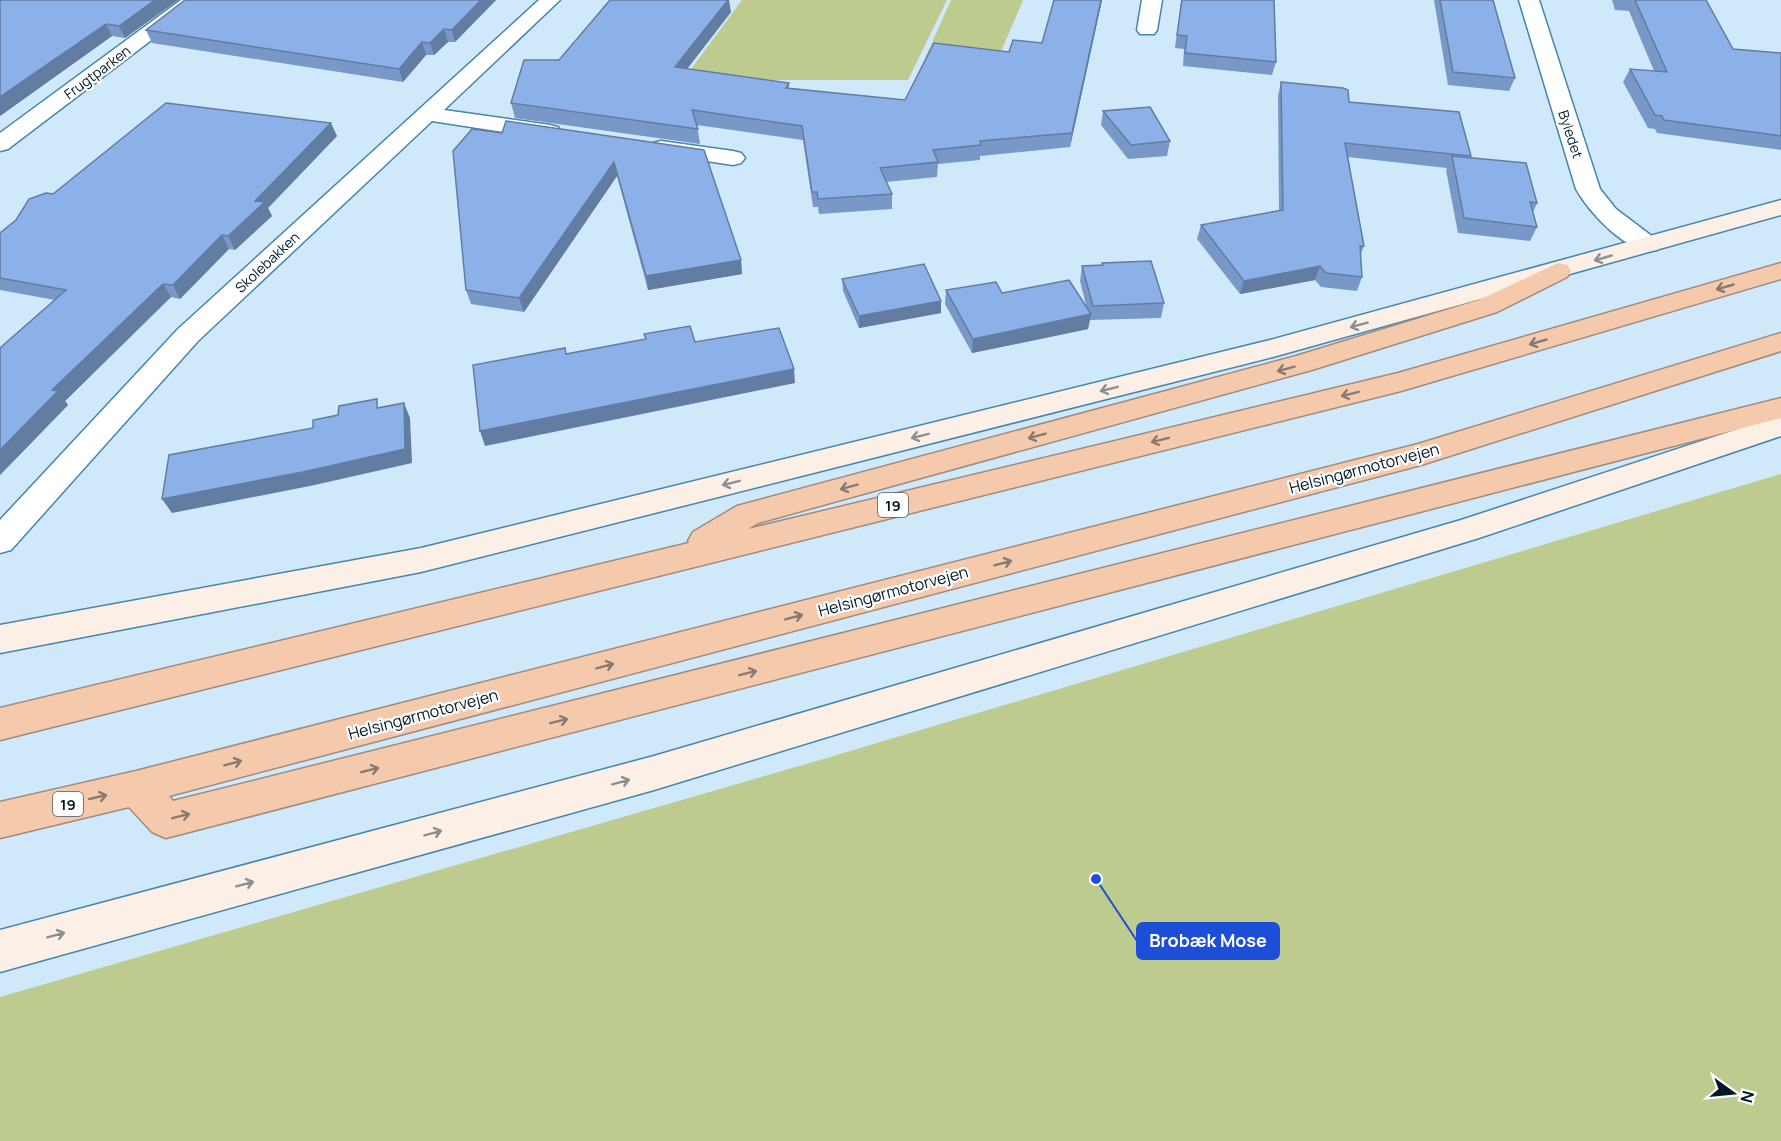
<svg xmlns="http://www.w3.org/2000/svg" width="1781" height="1141" font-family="Manrope,sans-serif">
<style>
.green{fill:#becb8e}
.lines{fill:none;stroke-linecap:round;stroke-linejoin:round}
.street-casing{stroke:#4685ad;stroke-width:3}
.secondary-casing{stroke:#4685ad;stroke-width:3}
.highway-casing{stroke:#9f8c7e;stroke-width:3}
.street{fill:#fff;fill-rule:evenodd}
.secondary{fill:#fcefe6;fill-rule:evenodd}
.highway{fill:#f5caac;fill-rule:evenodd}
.wall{fill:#7898c8}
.shaded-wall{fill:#627ca2}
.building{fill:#8cb1e8;stroke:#627ca2;stroke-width:1.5}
.oneway{stroke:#8b8f91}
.oneway2{stroke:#877a71}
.labels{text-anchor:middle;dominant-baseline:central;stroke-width:4.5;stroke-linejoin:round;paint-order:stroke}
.far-street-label{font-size:14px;fill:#001929;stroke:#fff}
.shield{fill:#fff;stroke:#4c5e69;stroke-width:1.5}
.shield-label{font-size:15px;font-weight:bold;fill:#001929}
.street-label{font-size:16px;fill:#001929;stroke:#fff}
.leader{fill:none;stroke:#1d4ed8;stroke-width:2}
.callout-dot{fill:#1d4ed8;stroke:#fff;stroke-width:2}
.callout{fill:#1d4ed8;stroke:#1d4ed8;stroke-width:2}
.callout-label{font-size:18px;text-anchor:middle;font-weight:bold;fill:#fff}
</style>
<rect width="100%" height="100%" fill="#cfe9fa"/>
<!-- green -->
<g class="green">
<polygon points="742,0 947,0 908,80 683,80"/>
<polygon points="951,0 1023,0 992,73 917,76"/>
<polygon points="1781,474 1781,1141 0,1141 0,997 820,760"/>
</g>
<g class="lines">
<defs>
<g id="street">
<polygon points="181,0 204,0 8,149 0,151 0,133"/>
<polygon points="539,0 560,0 444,110 550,125 558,127 561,132 558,137 550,139 432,121 198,341 11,550 0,553 0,520 178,329"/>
<polygon points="1142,0 1162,0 1157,30 1154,34 1140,34 1137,30"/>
<path d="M 1519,0 L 1539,0 L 1600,189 L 1616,209 L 1657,240 L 1661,245 L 1657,250 C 1629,257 1589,212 1576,189 Z"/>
<polygon points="661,141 733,151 741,153 745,158 741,163 733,165 653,153 650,148 653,143"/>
</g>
<g id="secondary">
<polygon points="1781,200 1781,215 1273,357 421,572 0,653 0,625 421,548 1270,340"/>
<polygon points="1781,415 1781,436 1479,538 654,790 0,972 0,930 654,756 1461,520"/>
</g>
<g id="highway">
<polygon points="1558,263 1567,265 1571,271 1567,277 1497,312 1315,369 758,523 748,529 1398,373 1781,263 1781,279 1401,391 0,740 0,708 689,543 688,541 693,532 737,506 1296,356 1479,300"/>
<polygon points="1781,333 1781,351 1421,465 169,796 173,801 1781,398 1781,418 166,838 152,832 129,807 0,838 0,802 136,771 1418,444"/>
</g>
</defs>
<!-- street casing -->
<use href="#street" class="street-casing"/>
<!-- secondary casing -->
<use href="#secondary" class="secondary-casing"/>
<!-- highway casing -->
<use href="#highway" class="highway-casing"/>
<!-- street -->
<use href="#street" class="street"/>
<!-- secondary -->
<use href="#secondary" class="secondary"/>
<!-- highway -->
<use href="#highway" class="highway"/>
</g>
<!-- wall -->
<g class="wall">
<polygon points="0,0 178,0 125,38 112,36 0,116"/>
<polygon points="185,0 496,0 455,42 448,42 434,55 426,55 403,82 152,43 146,30"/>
<polygon points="1102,0 1070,147 980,156 980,160 938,164 937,177 886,182 892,194 892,209 819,214 818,207 813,207 803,140 697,125 700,144 515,118 511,103 559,60 731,12 687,69 789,83 789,88 905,100 1009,52 1042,43"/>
<polygon points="1181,0 1274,0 1276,62 1272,75 1183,66 1184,49 1175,48"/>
<polygon points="1434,0 1493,0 1515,78 1509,91 1448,85"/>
<polygon points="1612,0 1706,0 1733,49 1781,53 1781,150 1657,133 1655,129 1648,128 1623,82 1630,69 1654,71 1629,11 1615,10"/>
<polygon points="1281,82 1349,102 1471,156 1470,158 1537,203 1533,212 1537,227 1530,241 1458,233 1446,170 1447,168 1348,157 1364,246 1360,256 1362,277 1357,291 1321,287 1315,280 1240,294 1197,239 1201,225 1279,211 1278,96"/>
<polygon points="1103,111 1170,141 1167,156 1128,159 1101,125"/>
<polygon points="502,133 704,150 741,260 742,274 648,290 617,176 524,312 471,304 466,290"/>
<polygon points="337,136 268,208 272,216 235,250 229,249 180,299 171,297 65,401 68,405 0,475 0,348 55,300 0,290 0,233 53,194"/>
<polygon points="1102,263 1164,303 1161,318 1090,320 1090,319 1088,329 972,353 945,304 946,290 1002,293 1087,309 1080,281 1082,266 1102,265"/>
<polygon points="842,279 941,301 941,313 859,328 843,291"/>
</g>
<!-- shaded-wall -->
<g class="shaded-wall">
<polygon points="155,0 178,0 125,38 119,26"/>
<polygon points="481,0 496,0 455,42 452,30"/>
<polygon points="728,0 729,0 731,12 677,82 675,67"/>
<polygon points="1101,0 1102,0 1070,147 1072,133"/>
<polygon points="106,24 112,36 0,116 0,97"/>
<polygon points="444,29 448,42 434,55 430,43"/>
<polygon points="422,42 426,55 403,82 399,69"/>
<polygon points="331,123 337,136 268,208 272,216 235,250 228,236 255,201"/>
<polygon points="614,162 617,176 524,312 519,298"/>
<polygon points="222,235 229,249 180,299 173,285"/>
<polygon points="741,260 742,274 648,290 646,276"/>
<polygon points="1320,266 1315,280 1240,294 1244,281"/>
<polygon points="163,284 171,297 65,401 68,405 0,475 0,450 52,390"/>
<polygon points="941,301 941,313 859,328 859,316"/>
<polygon points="1091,314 1088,329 972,353 973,339"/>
<polygon points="794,369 795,383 485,446 480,431"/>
<polygon points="404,403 410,418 412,463 310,486 172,513 162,499"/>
</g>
<!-- building -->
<g class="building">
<polygon points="0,0 155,0 119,26 106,24 0,97"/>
<polygon points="185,0 481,0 452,30 444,29 430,43 422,42 399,69 146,30"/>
<polygon points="610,0 728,0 675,67 789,83 786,88 905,100 934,43 1009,52 1013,40 1042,43 1054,0 1101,0 1072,133 980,141 981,145 933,150 938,162 880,168 892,194 818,199 817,192 812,192 802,126 692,110 698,129 511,103 524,60 559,60"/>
<polygon points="1182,0 1274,0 1276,62 1185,53 1187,36 1177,35"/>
<polygon points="1440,0 1493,0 1515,78 1453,72"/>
<polygon points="1635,0 1706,0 1733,49 1781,53 1781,136 1664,120 1662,116 1655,115 1630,69 1667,72"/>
<polygon points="1281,82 1343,88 1348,90 1349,102 1459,112 1471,156 1345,143 1364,246 1360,246 1362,277 1326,273 1320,266 1244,281 1201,225 1283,210"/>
<polygon points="166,103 331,123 255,201 265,202 228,236 222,235 173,285 163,284 52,390 58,391 0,450 0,348 66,290 0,278 0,233 16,220 29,199 46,193 53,194"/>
<polygon points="1150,107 1170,141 1131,145 1103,111"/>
<polygon points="506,121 704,150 741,260 646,276 614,162 519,298 466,290 453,151 472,129 502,133"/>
<polygon points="1452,156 1526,163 1537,203 1530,202 1537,227 1464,218"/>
<polygon points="1151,261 1164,303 1093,306 1082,266 1103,265 1102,263"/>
<polygon points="924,264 941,301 859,316 842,279"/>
<polygon points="1069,280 1091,314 973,339 946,290 996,282 1002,293"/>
<polygon points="690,326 695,342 779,328 794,369 480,431 473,365 565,348 566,354 646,339 644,334"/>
<polygon points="377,399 377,408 404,403 405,449 303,472 162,499 169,455 313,428 313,420 338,415 339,406"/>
</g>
<!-- one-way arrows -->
<defs><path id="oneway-shaft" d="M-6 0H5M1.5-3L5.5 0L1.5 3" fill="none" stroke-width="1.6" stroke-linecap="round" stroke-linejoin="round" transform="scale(1.5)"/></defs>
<g class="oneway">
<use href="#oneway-shaft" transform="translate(1603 258) rotate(164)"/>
<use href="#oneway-shaft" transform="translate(1359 325) rotate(165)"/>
<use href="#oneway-shaft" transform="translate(1109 389) rotate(166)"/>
<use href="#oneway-shaft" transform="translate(920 436) rotate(166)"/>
<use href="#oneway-shaft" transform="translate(731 483) rotate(166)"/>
<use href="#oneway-shaft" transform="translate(621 782) rotate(-15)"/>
<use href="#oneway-shaft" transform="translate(433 833) rotate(-15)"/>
<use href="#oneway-shaft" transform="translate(245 884) rotate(-15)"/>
<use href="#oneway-shaft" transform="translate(56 935) rotate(-15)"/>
</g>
<g class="oneway2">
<use href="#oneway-shaft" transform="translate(1725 287) rotate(164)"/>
<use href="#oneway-shaft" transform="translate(1538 342) rotate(164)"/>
<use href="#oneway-shaft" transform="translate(1286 369) rotate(165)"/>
<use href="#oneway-shaft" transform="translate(1350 394) rotate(166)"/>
<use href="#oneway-shaft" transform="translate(1037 436) rotate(165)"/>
<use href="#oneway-shaft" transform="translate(1160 440) rotate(166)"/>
<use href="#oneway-shaft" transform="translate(849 487) rotate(165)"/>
<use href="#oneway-shaft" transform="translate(1003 563) rotate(-15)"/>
<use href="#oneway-shaft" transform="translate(794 617) rotate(-15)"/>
<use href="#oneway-shaft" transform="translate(605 666) rotate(-15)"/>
<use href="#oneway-shaft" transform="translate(748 673) rotate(-14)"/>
<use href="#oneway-shaft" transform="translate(559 721) rotate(-14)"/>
<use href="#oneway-shaft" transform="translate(233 763) rotate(-15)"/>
<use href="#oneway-shaft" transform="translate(370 770) rotate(-14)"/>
<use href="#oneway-shaft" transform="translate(98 797) rotate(-13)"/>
<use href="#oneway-shaft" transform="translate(181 816) rotate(-14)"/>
</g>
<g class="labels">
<!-- far-street labels -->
<g class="far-street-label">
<text transform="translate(97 72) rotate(-37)">Frugtparken</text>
<text transform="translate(1571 134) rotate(72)">Byledet</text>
<text transform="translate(267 262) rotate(-43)">Skolebakken</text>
</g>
<!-- shield labels -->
<g class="shield">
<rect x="878" y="493" width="30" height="24" rx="4.5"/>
<rect x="53" y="792" width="30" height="24" rx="4.5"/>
</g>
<g class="shield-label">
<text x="893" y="505">19</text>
<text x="68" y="804">19</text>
</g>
<!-- street labels -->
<g class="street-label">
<text transform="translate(1364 468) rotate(-15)">Helsingørmotorvejen</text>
<text transform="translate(893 591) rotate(-15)">Helsingørmotorvejen</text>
<text transform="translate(423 714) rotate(-15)">Helsingørmotorvejen</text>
</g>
</g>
<!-- callouts -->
<path class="leader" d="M1096 879L1137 941"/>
<circle class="callout-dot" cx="1096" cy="879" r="6"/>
<rect class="callout" x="1137" y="923" width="142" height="36" rx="6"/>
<g class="callout-label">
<text x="1208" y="947">Brobæk Mose</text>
</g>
<!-- north arrow -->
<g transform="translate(1733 1093) rotate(105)" stroke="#ffffff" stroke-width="4.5" paint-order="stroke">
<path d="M0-4.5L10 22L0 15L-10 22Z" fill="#001929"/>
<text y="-9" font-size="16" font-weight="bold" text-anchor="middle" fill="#001929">N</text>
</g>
</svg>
